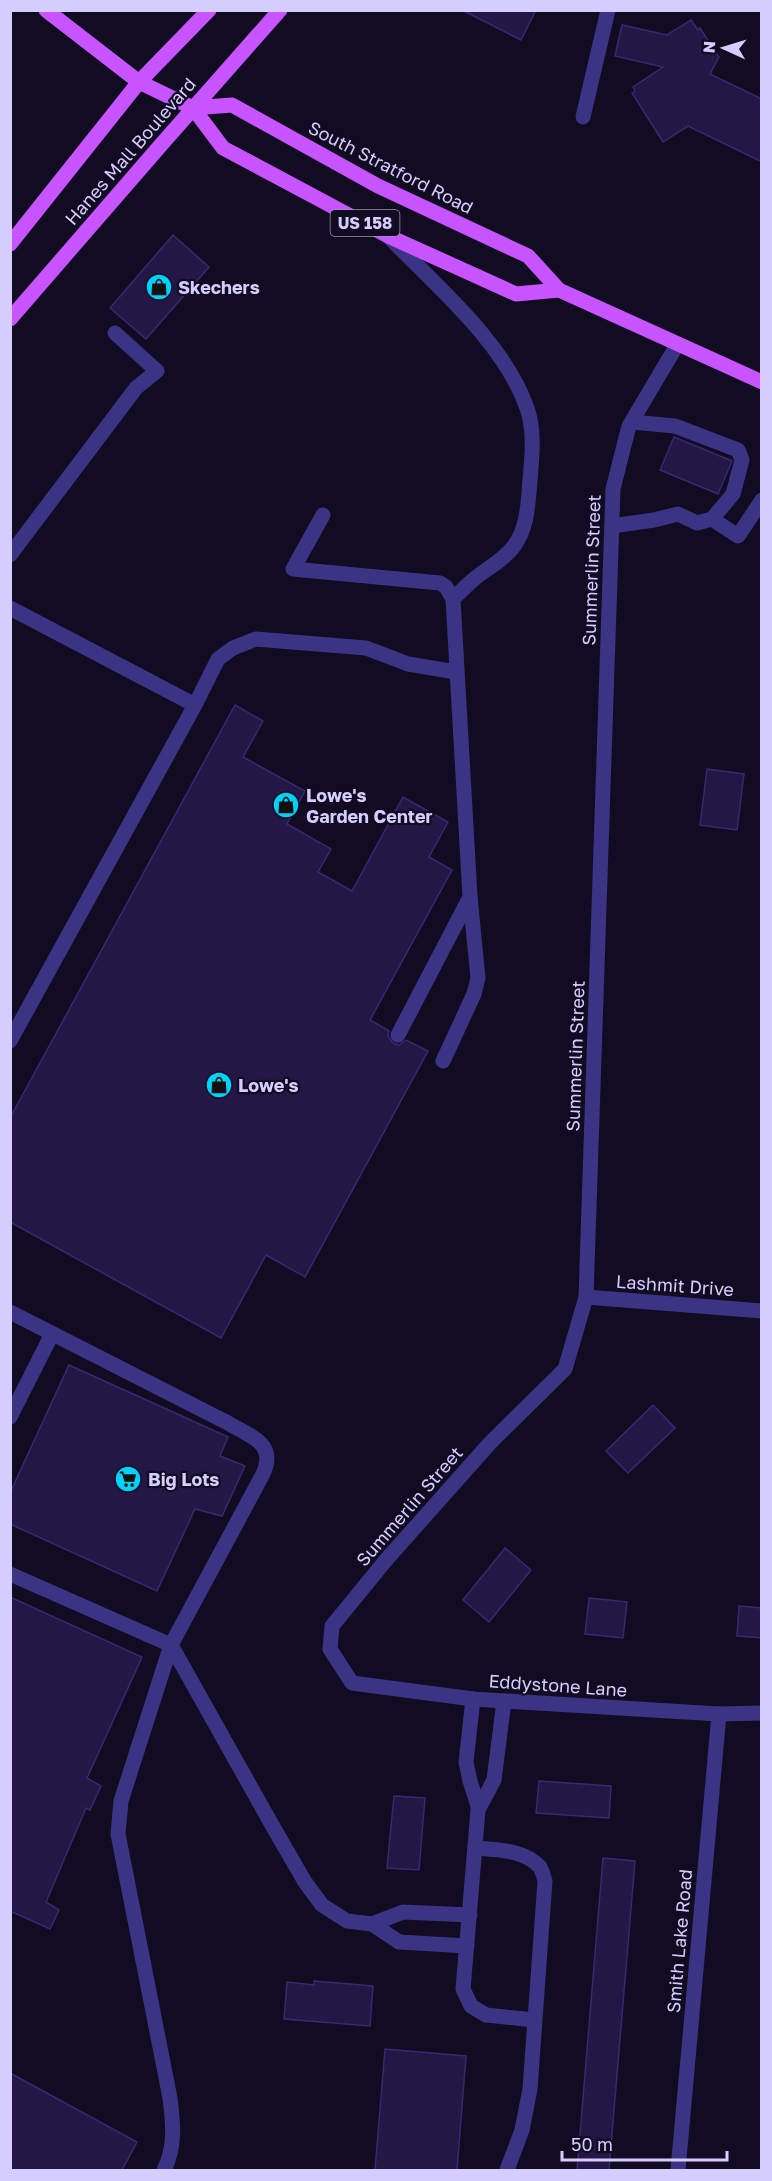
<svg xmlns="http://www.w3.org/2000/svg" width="772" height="2181" font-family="'Golos Text',sans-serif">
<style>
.building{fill:#221745;stroke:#3a2772;stroke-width:1.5}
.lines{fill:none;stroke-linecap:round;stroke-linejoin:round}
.minor{stroke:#3b3485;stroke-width:15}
.major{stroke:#c854ff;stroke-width:15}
.labels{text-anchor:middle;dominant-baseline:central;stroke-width:4.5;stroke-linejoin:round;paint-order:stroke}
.shield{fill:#110c22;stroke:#9b93bd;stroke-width:1.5}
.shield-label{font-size:16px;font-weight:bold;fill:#d6cdff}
.street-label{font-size:18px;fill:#d6cdff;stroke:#110c22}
.poi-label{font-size:18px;font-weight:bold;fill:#d6cdff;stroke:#110c22;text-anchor:start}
</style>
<rect width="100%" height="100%" fill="#110c22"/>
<!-- building -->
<g class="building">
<polygon points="462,10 536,10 521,40"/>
<polygon points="691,20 698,30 700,28 719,57 710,74 762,99 762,162 688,126 663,142 632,93 635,91 633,87 663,67 615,56 622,25 667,35"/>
<polygon points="173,235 209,267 146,339 110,308"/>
<polygon points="674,437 732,461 718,494 660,470"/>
<polygon points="235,705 263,721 243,757 305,791 287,824 331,849 318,872 352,891 403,797 448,822 429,857 452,870 370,1020 389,1031 388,1036 393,1043 399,1045 406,1040 428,1051 305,1277 266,1255 221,1338 10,1222 10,1118"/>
<polygon points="707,769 744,774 737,830 700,825"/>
<polygon points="69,1365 228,1437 220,1456 245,1466 222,1516 195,1509 157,1591 10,1524 10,1493"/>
<polygon points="653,1405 675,1428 628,1473 606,1451"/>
<polygon points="505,1548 531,1570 489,1622 463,1600"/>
<polygon points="10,1597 142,1657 87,1778 101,1786 90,1810 86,1808 46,1902 59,1910 50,1929 10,1911"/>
<polygon points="589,1598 627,1602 623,1638 585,1634"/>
<polygon points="739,1606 762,1608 762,1638 737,1636"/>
<polygon points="539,1781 611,1786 609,1818 536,1813"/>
<polygon points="394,1796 425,1798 419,1870 387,1868"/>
<polygon points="603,1858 635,1861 609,2170 577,2170"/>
<polygon points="314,1981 373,1986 370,2026 284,2019 287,1982 314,1985"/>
<polygon points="385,2049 466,2056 457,2170 375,2170"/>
<polygon points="10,2073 137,2142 122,2170 10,2170"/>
</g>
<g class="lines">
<!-- minor -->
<g class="minor">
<polyline points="583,117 608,10"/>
<path d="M 388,236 C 436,286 504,342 527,408 C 535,431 532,457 530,480 C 528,503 528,527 514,546 C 503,561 487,568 473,580 C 466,586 459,593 453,599"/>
<polyline points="677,345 629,426 613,489 586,1297 565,1369 490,1443 386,1560 332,1626 330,1649 352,1683 473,1699 719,1714 762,1713"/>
<polyline points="323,515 293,569 440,583 446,587 453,599 470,897 478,978 474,994 443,1061"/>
<polyline points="712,519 738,536 762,500"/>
<polyline points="612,526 654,520 678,514 697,523 712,519 733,494 742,460 738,450 675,426 632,422"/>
<polyline points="10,555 136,388 157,371 115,333"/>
<polyline points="10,608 195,705 10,1041"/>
<polyline points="195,705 218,659 233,648 256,639 366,648 408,664 456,672"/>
<polyline points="398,1035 470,897"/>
<polyline points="586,1297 762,1311"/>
<path d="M 10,1312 L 228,1423 C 251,1437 277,1443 263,1474 L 171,1645 L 121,1801 L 118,1834 L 170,2098 C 173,2124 176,2146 164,2170"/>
<polyline points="10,1417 52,1334"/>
<polyline points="10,1574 171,1645 272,1825 305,1882 322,1905 347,1921 372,1924 403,1912 470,1915"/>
<polyline points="473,1699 466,1762 470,1781 478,1806"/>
<polyline points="504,1701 494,1780 478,1810 463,1989 471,2006 486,2015 534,2020"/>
<path d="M 475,1848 C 496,1850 524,1849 540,1867 C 542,1871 544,1877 545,1881 L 530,2089 L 522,2130 L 507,2170"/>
<polyline points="372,1924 399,1942 467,1946"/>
<polyline points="678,2170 719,1714"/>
</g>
<!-- major -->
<g class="major">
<polyline points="46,10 139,82 193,108 223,148 388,236 516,294 559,290"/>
<polyline points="193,108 232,105 378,186 528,256 559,290 762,382"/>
<polyline points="10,244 139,82 209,10"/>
<polyline points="10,319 160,146 280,10"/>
</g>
</g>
<!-- icons -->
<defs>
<symbol id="shop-disc" viewBox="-11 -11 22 22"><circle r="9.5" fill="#00d2f8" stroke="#110c22"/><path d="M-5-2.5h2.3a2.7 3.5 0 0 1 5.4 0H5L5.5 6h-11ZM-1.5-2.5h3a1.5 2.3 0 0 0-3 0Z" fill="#111"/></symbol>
<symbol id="supermarket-disc" viewBox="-11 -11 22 22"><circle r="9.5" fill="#00d2f8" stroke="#110c22"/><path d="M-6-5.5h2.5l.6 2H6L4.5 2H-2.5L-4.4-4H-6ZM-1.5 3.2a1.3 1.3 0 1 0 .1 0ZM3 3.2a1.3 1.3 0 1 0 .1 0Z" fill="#111"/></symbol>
</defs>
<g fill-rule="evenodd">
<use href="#shop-disc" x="144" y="272" width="30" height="30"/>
<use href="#shop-disc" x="271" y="790" width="30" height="30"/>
<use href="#shop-disc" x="204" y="1070" width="30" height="30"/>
<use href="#supermarket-disc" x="113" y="1464" width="30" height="30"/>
</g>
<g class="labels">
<!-- shield labels -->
<rect class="shield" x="330.5" y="210" width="69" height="26" rx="4.5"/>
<g class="shield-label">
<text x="365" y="223">US 158</text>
</g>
<!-- street labels -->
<g class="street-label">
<text transform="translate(130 151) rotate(-49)">Hanes Mall Boulevard</text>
<text transform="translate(391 167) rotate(27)">South Stratford Road</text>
<text transform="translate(591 570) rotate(-88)">Summerlin Street</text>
<text transform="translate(575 1056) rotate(-88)">Summerlin Street</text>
<text transform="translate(675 1285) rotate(4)">Lashmit Drive</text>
<text transform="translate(409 1506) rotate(-49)">Summerlin Street</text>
<text transform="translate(558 1685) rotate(4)">Eddystone Lane</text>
<text transform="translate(679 1941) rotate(-85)">Smith Lake Road</text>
</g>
<!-- poi labels -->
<g class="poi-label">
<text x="178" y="287">Skechers</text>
<text x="306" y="795">Lowe's<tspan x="306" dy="21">Garden Center</tspan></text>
<text x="238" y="1085">Lowe's</text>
<text x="148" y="1479">Big Lots</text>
</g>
</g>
<!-- border -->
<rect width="772" height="2181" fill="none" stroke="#d6cdff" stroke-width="24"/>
<!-- north arrow -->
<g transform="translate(724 48) rotate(274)" stroke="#110c22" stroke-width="4.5" paint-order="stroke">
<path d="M0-4.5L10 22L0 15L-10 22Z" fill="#d6cdff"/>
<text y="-9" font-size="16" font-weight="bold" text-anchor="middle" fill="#d6cdff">N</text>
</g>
<!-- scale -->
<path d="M562 2151v9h165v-9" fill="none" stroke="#d6cdff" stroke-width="3"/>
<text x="571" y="2151" font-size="18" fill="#d6cdff" stroke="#110c22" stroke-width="4.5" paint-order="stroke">50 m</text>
</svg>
